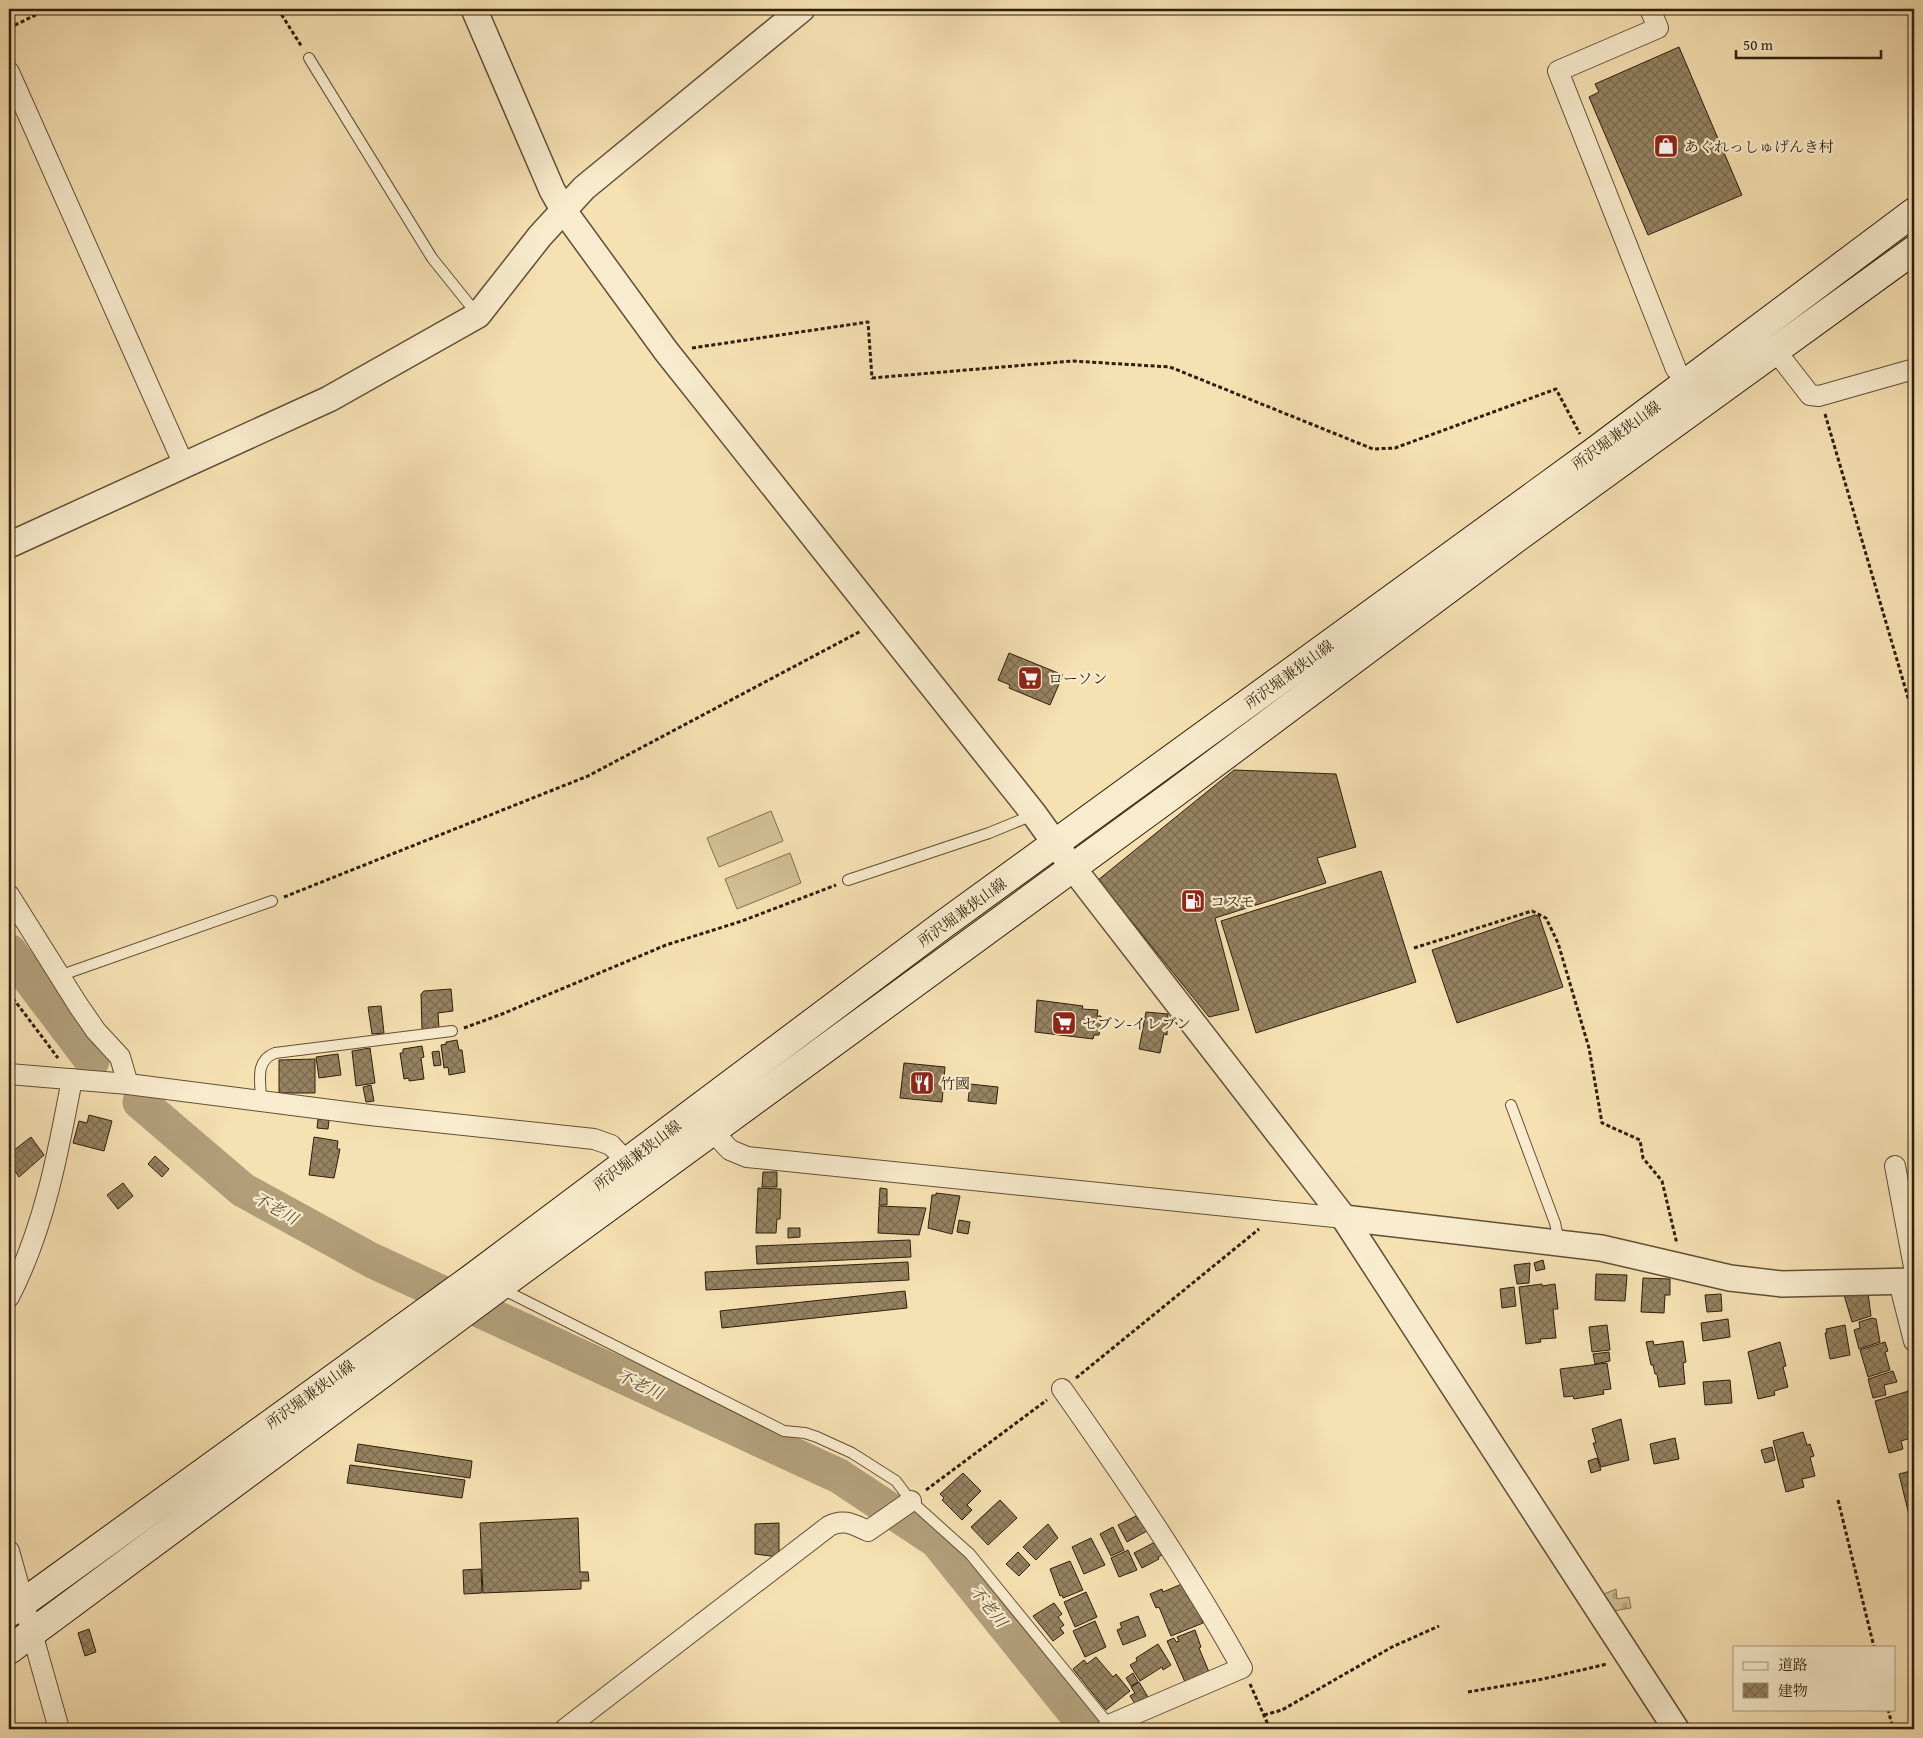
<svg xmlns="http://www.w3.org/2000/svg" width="1923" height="1738" font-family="'Gentium Book Plus','Noto Serif JP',serif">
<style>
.cemetery{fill:url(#cemetery-stones);stroke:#816f50}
.pitch{fill:#d4c096;stroke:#816f50}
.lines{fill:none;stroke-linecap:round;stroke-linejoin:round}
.river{stroke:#b29f7a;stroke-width:35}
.building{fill:url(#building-cross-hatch);stroke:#2e1e0b}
.service-casing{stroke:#604f35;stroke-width:12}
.minor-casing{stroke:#604f35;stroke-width:22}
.tertiary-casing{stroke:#604f35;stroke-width:28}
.secondary-casing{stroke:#2e1e0b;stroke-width:30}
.path{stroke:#2e1e0b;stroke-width:3;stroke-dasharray:4 2.5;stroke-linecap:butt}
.service{stroke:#f9ecce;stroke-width:10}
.minor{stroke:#f9ecce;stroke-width:20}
.tertiary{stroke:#f9ecce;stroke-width:25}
.secondary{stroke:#f9ecce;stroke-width:28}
.labels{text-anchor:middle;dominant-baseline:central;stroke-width:4.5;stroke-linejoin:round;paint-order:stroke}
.poi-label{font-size:15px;fill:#2e1e0b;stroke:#f9ecce;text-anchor:start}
.street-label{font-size:15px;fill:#2e1e0b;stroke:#f9ecce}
.water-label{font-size:16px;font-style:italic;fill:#5c4b32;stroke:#f9ecce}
</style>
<defs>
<pattern id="cemetery-stones" width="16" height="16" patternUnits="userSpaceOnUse" patternTransform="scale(1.25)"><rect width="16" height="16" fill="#d4c096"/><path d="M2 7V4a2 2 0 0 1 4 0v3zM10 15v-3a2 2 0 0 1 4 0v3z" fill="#b6a580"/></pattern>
<pattern id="building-cross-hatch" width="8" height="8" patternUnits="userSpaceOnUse" patternTransform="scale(1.25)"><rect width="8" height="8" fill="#968362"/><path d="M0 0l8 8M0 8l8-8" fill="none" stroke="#7b6b4f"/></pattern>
</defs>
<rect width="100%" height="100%" fill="#f6e1b3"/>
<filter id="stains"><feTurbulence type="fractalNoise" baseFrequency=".004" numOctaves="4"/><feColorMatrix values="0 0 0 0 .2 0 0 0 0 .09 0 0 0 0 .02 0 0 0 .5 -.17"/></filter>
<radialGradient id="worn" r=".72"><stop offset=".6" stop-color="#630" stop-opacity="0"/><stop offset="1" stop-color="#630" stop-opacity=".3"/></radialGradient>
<!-- cemetery -->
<polygon class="cemetery" points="1616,1589 1617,1599 1629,1597 1631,1608 1613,1611 1602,1595"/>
<!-- pitch -->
<g class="pitch">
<polygon points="771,811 783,841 719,867 707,838"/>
<polygon points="790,853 801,883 737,909 725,879"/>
</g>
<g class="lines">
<!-- river -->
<g class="river">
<polyline points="9,951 92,1061"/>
<polyline points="140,1102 243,1190 371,1260 839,1476 937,1541 1088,1729"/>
</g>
</g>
<!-- building -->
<g class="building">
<polygon points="1679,47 1742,195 1648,235 1589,97 1599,92 1595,84"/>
<polygon points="1009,653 1063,675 1050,705 1009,688 1010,685 998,680"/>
<polygon points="1234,770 1336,774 1356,847 1317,858 1326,883 1215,918 1239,1010 1209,1017 1098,880"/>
<polygon points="1381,871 1416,982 1256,1033 1221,921"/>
<polygon points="1535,915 1539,916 1563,987 1457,1023 1432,950"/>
<polygon points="451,989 453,1011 438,1013 439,1028 422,1030 421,994 424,991"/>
<polygon points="1037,1000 1083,1006 1082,1009 1098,1010 1097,1016 1101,1016 1099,1035 1094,1035 1093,1039 1035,1032"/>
<polygon points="381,1006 384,1033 372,1034 368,1007"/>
<polygon points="1146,1012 1168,1014 1167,1035 1164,1034 1160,1053 1139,1049"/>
<polygon points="457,1040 459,1050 462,1050 465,1072 449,1075 448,1067 444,1068 441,1045 446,1044 446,1042"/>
<polygon points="422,1046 424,1057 421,1058 424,1079 409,1081 409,1078 404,1079 400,1053 403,1053 403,1049"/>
<polygon points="370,1048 375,1083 356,1086 352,1051"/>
<polygon points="439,1051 441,1065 434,1066 432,1052"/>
<polygon points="338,1054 341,1075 319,1078 316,1057"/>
<polygon points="315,1059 315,1093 279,1093 279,1060"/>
<polygon points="904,1063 945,1067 942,1102 900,1098"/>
<polygon points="970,1084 998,1087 996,1104 968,1101"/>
<polygon points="371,1085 374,1101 366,1102 363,1087"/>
<polygon points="89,1115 112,1121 104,1151 73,1143 79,1121 87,1123"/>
<polygon points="318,1119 329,1120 328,1129 317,1128"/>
<polygon points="31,1137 44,1155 19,1177 11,1165 14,1163 9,1154"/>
<polygon points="314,1137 338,1141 337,1149 340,1149 334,1178 309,1175"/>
<polygon points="155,1156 169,1169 162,1177 148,1164"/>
<polygon points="763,1172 777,1172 777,1187 762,1187"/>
<polygon points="123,1183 133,1196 118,1209 107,1195"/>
<polygon points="758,1188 781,1189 780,1219 777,1219 776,1233 756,1233"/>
<polygon points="880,1188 887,1189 887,1205 879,1205"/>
<polygon points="9,1191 15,1199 9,1204"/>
<polygon points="936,1193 960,1196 952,1234 928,1228 932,1195 936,1195"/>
<polygon points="879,1206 926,1208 919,1235 878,1233"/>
<polygon points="959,1220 970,1222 968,1234 957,1232"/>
<polygon points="788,1228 800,1228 800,1237 788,1238"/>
<polygon points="910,1240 911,1257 757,1264 756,1246"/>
<polygon points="1543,1260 1545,1269 1536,1271 1534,1263"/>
<polygon points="908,1262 909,1280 706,1290 705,1272"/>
<polygon points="1530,1263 1529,1283 1517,1284 1514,1265"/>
<polygon points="1596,1274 1627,1275 1625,1301 1595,1300"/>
<polygon points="1643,1278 1670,1279 1670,1295 1665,1295 1664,1313 1641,1312"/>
<polygon points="1542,1284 1542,1286 1555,1284 1558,1309 1553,1309 1556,1338 1540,1339 1541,1342 1526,1344 1519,1287"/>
<polygon points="1514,1287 1516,1306 1502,1308 1500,1289"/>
<polygon points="905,1291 907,1308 722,1328 720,1311"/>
<polygon points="1868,1293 1871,1316 1852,1322 1844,1295"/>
<polygon points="1721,1294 1722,1311 1707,1312 1705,1295"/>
<polygon points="1872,1318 1876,1319 1880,1342 1859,1349 1854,1330 1860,1328 1859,1322"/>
<polygon points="1728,1319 1730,1337 1703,1341 1701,1323"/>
<polygon points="1607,1325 1610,1350 1592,1352 1589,1327"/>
<polygon points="1845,1325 1850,1355 1830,1359 1825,1333 1827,1333 1826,1329"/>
<polygon points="1653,1341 1654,1345 1683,1341 1686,1362 1683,1363 1685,1384 1659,1387 1657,1374 1655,1374 1653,1365 1651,1365 1647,1346 1646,1342"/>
<polygon points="1780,1342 1786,1366 1783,1367 1788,1387 1774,1391 1775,1395 1758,1399 1748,1352"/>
<polygon points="1885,1342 1888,1351 1885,1352 1890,1370 1868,1377 1860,1350"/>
<polygon points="1609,1352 1610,1361 1595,1364 1593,1354"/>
<polygon points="1607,1363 1611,1389 1603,1390 1604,1394 1574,1399 1573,1396 1564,1397 1560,1369"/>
<polygon points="1893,1371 1897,1382 1884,1385 1886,1395 1873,1398 1868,1379"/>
<polygon points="1730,1380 1732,1403 1705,1405 1703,1382"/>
<polygon points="1909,1391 1913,1405 1910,1406 1912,1414 1909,1415 1914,1437 1901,1441 1903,1449 1889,1453 1875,1401"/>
<polygon points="1621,1419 1629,1460 1601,1467 1593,1443 1596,1443 1592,1429"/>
<polygon points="1803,1432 1807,1445 1810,1444 1814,1456 1810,1457 1815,1476 1802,1479 1804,1487 1786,1492 1773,1441"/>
<polygon points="1675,1438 1679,1459 1654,1464 1650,1444"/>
<polygon points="358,1444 472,1461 470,1478 355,1461"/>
<polygon points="1772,1447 1775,1460 1765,1463 1761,1450"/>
<polygon points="1597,1458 1601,1470 1591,1473 1588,1461"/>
<polygon points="350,1465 465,1480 462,1498 347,1483"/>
<polygon points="1914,1470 1914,1514 1909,1515 1899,1474"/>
<polygon points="963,1473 981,1491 967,1505 972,1510 962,1520 942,1500 944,1498 940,1494"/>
<polygon points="1000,1500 1017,1518 988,1545 971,1527"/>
<polygon points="1136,1516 1138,1520 1140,1518 1147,1531 1127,1542 1118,1525"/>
<polygon points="578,1518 580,1572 588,1572 589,1581 581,1581 581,1589 483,1593 480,1523"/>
<polygon points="779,1523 779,1557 755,1554 755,1524"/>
<polygon points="1048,1524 1058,1538 1036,1560 1023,1547"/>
<polygon points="1113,1527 1124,1550 1111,1556 1100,1534"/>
<polygon points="1091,1538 1105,1565 1084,1574 1072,1547"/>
<polygon points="1155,1542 1162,1555 1158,1557 1159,1559 1142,1568 1134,1553"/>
<polygon points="1128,1550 1137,1570 1119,1577 1111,1558"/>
<polygon points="1018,1552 1030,1565 1019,1576 1006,1564"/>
<polygon points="1070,1561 1083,1590 1063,1598 1062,1595 1060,1596 1050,1569"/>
<polygon points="481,1569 482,1593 464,1594 463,1570"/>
<polygon points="1184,1583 1190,1589 1203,1623 1171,1636 1159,1607 1156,1608 1150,1594 1162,1589 1163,1592"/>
<polygon points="1086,1592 1097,1617 1075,1627 1064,1602"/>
<polygon points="1054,1603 1062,1614 1058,1617 1064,1625 1060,1628 1064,1633 1053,1641 1033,1616"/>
<polygon points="1138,1616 1146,1636 1123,1645 1117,1630 1122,1628 1120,1623"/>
<polygon points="1095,1621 1106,1647 1085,1657 1073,1631"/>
<polygon points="89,1629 96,1652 85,1656 78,1633"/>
<polygon points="1195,1630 1201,1647 1199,1648 1209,1672 1185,1682 1167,1641 1174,1638 1176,1642 1179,1641 1177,1637"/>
<polygon points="1158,1644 1171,1665 1163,1670 1162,1667 1140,1681 1130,1665 1137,1661 1136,1658"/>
<polygon points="1096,1657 1113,1677 1116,1674 1130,1691 1106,1710 1073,1669 1084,1660 1087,1664"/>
<polygon points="1133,1673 1138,1682 1131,1686 1126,1678"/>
<polygon points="1139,1682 1148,1697 1136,1705 1130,1696 1135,1693 1131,1687"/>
</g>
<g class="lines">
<defs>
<g id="service">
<polyline points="309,58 432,258 477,314"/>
<polyline points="848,880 989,833 1033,815"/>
<polyline points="59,976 272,901"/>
<path d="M 261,1101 C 261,1082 254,1061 275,1053 L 452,1031"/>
<polyline points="1511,1105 1555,1223 1559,1242"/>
<polyline points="502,1289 784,1431 805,1433 817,1437 852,1453 896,1481 911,1501 970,1554 1111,1727"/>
</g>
<g id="minor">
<polyline points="1650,9 1658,28 1558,71 1676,369"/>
<polyline points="9,72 184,465"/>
<polyline points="1775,350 1810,395 1819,396 1914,369"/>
<polyline points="9,895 78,1005 96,1031 120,1057 128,1084 370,1115 594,1139 611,1145 628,1163"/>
<polyline points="9,1074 128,1084"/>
<polyline points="712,1131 730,1150 747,1157 1344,1218"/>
<polyline points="1895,1166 1914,1267"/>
<polyline points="1899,1282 1914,1341"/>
<path d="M 9,1297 C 44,1229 58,1154 72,1079"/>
<path d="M 1062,1389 C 1126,1480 1188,1571 1242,1668 L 1109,1725"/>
<polyline points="9,1551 59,1729"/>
<path d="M 565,1729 L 829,1526 C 844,1518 854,1525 868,1531 L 911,1501"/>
</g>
<g id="tertiary">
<polyline points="474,9 552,190 564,211 666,351 1034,814 1073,868 1344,1218 1676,1729"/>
<polyline points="9,545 329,399 478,315 540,236 584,188 802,9"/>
<polyline points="1344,1218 1601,1248 1730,1278 1782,1284 1914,1281"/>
</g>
<g id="secondary">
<polyline points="9,1613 472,1278 944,924 1591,454 1914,212"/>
<polyline points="9,1650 499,1287 1175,793 1518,537 1914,250"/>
</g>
</defs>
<!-- service casing -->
<use href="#service" class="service-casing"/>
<!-- minor casing -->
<use href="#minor" class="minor-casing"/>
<!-- tertiary casing -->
<use href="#tertiary" class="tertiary-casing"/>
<!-- secondary casing -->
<use href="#secondary" class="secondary-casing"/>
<!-- path -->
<g class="path">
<polyline points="278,9 302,47"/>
<polyline points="9,28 48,9"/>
<polyline points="692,348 868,322 872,378 1073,361 1170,367 1373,449 1395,448 1556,389 1580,434"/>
<polyline points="1825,414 1914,718"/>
<polyline points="284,897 588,776 861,631"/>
<polyline points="1414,948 1532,911 1546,918 1558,943 1589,1048 1602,1123 1640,1140 1643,1158 1662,1181 1677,1244"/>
<polyline points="9,993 58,1058"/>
<polyline points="464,1028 502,1014 666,945 742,921 836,885"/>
<polyline points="1076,1378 1259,1229"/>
<polyline points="926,1490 1047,1400"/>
<polyline points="1838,1500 1874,1647"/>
<polyline points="1250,1684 1270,1729"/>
<polyline points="1468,1692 1543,1679 1607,1664"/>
<polyline points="1888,1709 1893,1729"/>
<polyline points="1264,1715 1282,1710 1392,1647 1439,1626"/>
</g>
<!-- service -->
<use href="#service" class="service"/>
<!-- minor -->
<use href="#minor" class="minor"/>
<!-- tertiary -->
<use href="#tertiary" class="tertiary"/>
<!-- secondary -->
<use href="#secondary" class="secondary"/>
</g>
<!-- icons -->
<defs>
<symbol id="shop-square" viewBox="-11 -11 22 22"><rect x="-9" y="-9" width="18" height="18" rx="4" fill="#8f2418" stroke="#f9ecce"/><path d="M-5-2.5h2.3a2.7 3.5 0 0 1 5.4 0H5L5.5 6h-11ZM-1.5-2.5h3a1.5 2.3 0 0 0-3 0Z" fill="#fff"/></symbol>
<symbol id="supermarket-square" viewBox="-11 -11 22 22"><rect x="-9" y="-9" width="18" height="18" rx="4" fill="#8f2418" stroke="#f9ecce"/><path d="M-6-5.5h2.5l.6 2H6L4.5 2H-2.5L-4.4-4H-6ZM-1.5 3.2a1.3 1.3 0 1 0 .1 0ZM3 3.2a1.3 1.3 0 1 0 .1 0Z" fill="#fff"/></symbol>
<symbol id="fuel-square" viewBox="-11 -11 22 22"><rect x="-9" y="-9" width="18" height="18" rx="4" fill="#8f2418" stroke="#f9ecce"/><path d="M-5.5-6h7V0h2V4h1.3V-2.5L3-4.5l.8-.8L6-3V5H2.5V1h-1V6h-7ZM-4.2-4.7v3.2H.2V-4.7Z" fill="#fff"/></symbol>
<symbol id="restaurant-square" viewBox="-11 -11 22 22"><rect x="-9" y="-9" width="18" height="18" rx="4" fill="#8f2418" stroke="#f9ecce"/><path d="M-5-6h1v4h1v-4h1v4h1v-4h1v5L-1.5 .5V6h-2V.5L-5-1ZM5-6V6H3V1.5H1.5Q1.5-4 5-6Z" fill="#fff"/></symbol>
</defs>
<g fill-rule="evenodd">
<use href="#shop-square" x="1652" y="132" width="28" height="28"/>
<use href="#supermarket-square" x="1016" y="664" width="28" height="28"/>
<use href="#fuel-square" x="1179" y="887" width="28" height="28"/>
<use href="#supermarket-square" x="1050" y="1009" width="28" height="28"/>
<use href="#restaurant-square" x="908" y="1069" width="28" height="28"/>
</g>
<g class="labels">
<!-- poi labels -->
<g class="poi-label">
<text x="1684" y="146">あぐれっしゅげんき村</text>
<text x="1048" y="678">ローソン</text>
<text x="1210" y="901">コスモ</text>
<text x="1082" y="1023">セブン-イレブン</text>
<text x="940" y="1083">竹國</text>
</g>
<!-- street labels -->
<g class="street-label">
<text transform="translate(1616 435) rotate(-36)">所沢堀兼狭山線</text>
<text transform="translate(1289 674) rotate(-36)">所沢堀兼狭山線</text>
<text transform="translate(962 912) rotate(-36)">所沢堀兼狭山線</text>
<text transform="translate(637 1155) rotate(-37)">所沢堀兼狭山線</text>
<text transform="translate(310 1394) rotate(-36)">所沢堀兼狭山線</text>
</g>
<!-- water labels -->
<g class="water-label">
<text transform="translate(276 1208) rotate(29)">不老川</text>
<text transform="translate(640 1384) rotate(25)">不老川</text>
<text transform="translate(989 1606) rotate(51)">不老川</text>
</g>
</g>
<!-- margin -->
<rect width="1923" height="1738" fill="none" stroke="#f6e1b3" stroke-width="30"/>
<rect x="10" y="10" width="1903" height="1718" fill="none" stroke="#2e1e0b" stroke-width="2.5"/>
<rect x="15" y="15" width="1893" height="1708" fill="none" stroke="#2e1e0b"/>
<!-- legend -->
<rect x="1733" y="1646" width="162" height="65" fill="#f9ecce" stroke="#a89a80"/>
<rect x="1743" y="1662" width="25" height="8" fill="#f9ecce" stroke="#a89a80"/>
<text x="1778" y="1670" font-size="15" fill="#2e1e0b">道路</text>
<rect x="1743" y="1683" width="25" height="15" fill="url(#building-cross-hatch)" stroke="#a89a80"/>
<text x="1778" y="1696" font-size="15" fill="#2e1e0b">建物</text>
<!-- scale -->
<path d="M1736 50v8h145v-8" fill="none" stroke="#2e1e0b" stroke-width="2.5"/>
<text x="1743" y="50" font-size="15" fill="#2e1e0b" stroke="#f9ecce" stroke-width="4" paint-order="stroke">50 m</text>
<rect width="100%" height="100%" filter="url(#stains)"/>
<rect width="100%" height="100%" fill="url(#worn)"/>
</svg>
